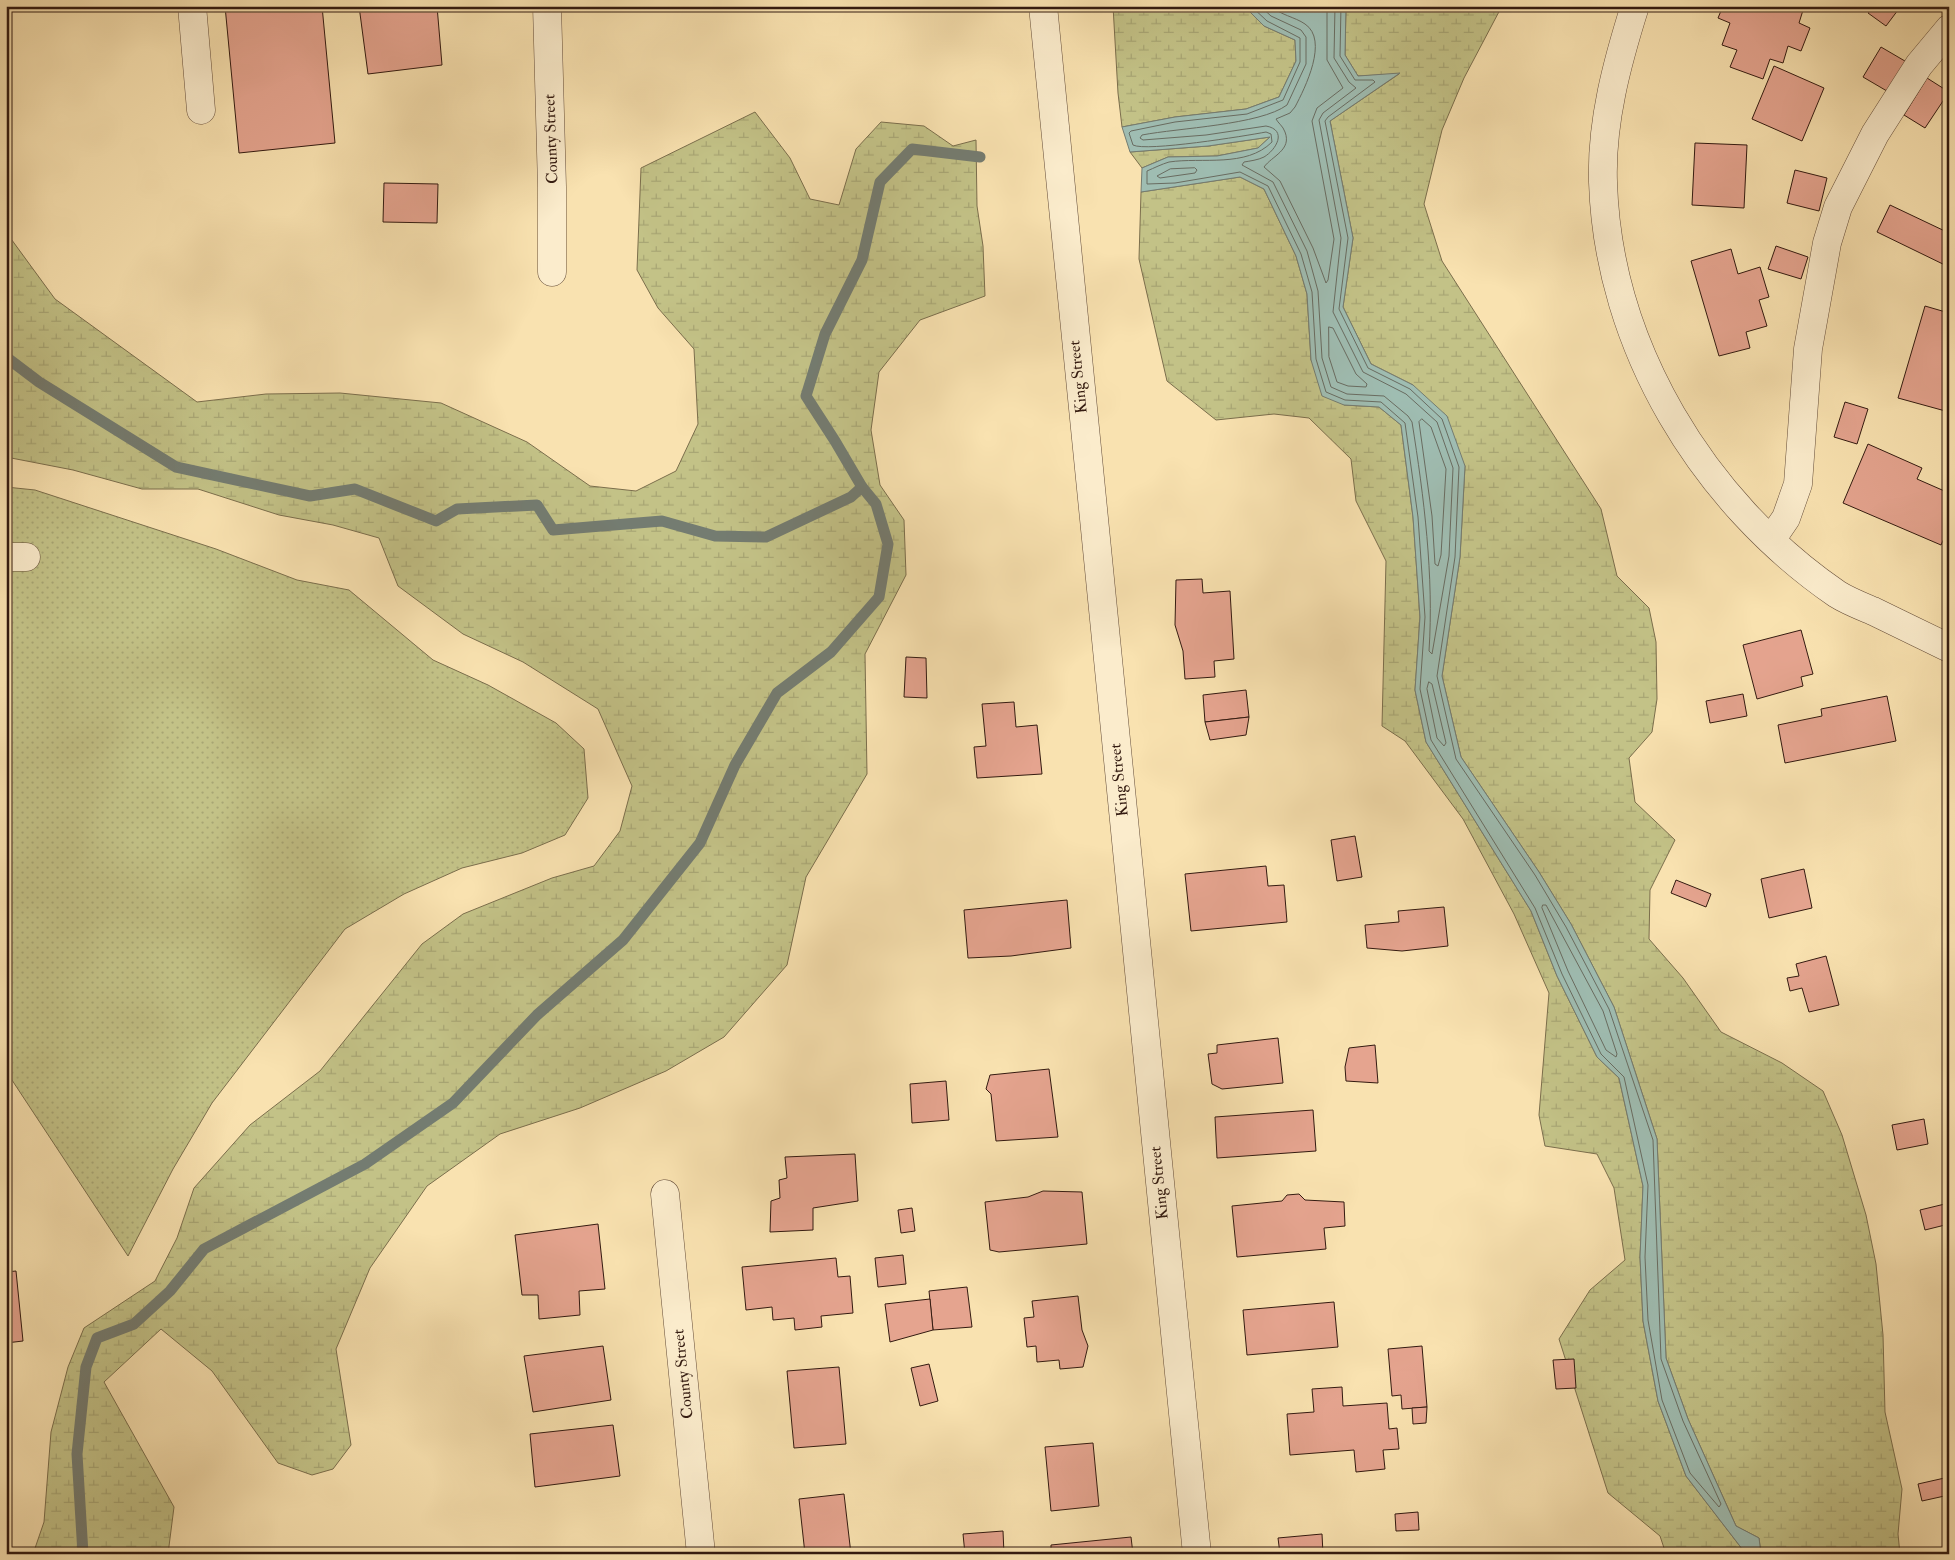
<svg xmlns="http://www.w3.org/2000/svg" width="1955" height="1560" font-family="'IM FELL Double Pica',serif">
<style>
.wetland{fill:url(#wetland-marsh);stroke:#7b6e4c}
.park{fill:url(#park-dots);stroke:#7b6e4c}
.water{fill:#9fbdb2;stroke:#747c71}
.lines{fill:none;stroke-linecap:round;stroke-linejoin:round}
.shore{stroke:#696c61;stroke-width:1}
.stream{stroke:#747c71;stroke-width:11}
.building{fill:#e5a48f;stroke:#331a10}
.minor-casing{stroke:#644c38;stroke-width:29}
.minor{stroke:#fbeccc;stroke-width:28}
.labels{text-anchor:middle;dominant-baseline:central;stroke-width:4;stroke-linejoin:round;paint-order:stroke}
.street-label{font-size:16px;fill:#331a10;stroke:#fbeccc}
</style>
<defs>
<pattern id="wetland-marsh" width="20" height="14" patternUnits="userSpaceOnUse" patternTransform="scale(1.25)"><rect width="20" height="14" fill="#c3c287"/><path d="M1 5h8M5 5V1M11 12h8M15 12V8" fill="none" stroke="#a8a674"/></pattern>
<pattern id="park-dots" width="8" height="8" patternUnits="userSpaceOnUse" patternTransform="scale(1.25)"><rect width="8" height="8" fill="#c3c287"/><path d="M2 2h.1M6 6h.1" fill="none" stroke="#a8a674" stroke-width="1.8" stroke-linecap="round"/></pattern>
</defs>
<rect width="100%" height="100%" fill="#f9e2b0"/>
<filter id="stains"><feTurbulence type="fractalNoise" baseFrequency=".004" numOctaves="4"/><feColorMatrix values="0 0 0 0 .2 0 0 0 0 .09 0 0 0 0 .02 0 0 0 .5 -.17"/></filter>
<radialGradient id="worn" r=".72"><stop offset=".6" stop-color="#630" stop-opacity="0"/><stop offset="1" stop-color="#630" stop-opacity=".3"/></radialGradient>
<!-- wetland -->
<g class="wetland">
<polygon points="1113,6 1244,6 1264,26 1295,40 1296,61 1279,97 1246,109 1175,117 1122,127 1118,93"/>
<polygon points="1346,6 1502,6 1464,78 1442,130 1424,204 1442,261 1601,509 1617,576 1649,608 1656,642 1657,699 1652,732 1629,758 1635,802 1675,840 1650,890 1649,939 1683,978 1721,1032 1782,1063 1823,1091 1842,1135 1866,1215 1876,1264 1883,1335 1885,1412 1902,1489 1898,1534 1900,1554 1761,1554 1759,1538 1736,1526 1688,1419 1666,1358 1657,1139 1614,1007 1571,924 1539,872 1461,757 1442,676 1460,557 1465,466 1413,385 1371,364 1343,307 1353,238 1330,121 1399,74 1358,76 1345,55"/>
<polygon points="755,112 790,158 810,199 839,205 856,149 881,122 924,126 953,146 976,140 977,206 983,246 985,296 920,320 879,372 871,430 880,485 904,520 906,575 865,654 867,774 806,877 787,965 724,1037 666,1071 580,1108 500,1134 427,1186 370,1268 336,1349 351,1445 333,1469 312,1475 278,1463 212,1371 161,1329 104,1382 174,1507 168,1554 33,1554 44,1522 51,1432 68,1367 84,1328 155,1281 177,1238 194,1188 250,1125 320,1071 422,944 463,914 552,878 594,866 620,831 632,786 598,709 523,662 463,634 398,586 379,538 333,525 279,515 198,489 142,489 73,470 6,457 6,232 55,299 197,402 266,394 340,393 441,403 527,442 590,486 636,491 676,471 698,424 694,349 658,308 637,270 641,168"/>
<polygon points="1270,137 1258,148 1217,156 1168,157 1142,168 1130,152 1208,146"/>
<polygon points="1240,177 1264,189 1296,256 1307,294 1311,360 1344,405 1379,407 1401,425 1413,517 1420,617 1415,690 1426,742 1531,911 1557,976 1597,1057 1619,1078 1643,1186 1640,1257 1643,1321 1658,1401 1686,1476 1746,1554 1666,1554 1660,1536 1608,1493 1559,1339 1590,1290 1625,1260 1614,1188 1597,1154 1545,1146 1539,1115 1549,993 1514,914 1463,819 1405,741 1382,726 1386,561 1356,501 1351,459 1309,418 1274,414 1216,420 1167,381 1139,259 1141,192"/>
</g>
<!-- park -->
<polygon class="park" points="6,487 35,490 216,549 297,580 349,590 433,660 488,685 556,723 584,749 588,798 565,835 522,853 462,868 404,894 345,929 212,1103 173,1169 128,1256 6,1071"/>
<!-- water -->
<polygon class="water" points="1244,6 1346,6 1345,55 1358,76 1400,73 1330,121 1353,238 1343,307 1371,364 1413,385 1447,416 1465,466 1460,557 1442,676 1461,757 1539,872 1571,924 1614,1007 1657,1139 1666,1358 1688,1419 1736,1526 1759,1538 1761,1554 1746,1554 1686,1476 1658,1401 1643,1321 1640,1257 1643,1186 1619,1078 1597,1057 1557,976 1531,911 1426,742 1415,690 1420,617 1413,517 1401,425 1379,407 1344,405 1322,396 1311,360 1307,294 1296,256 1264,189 1240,177 1141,192 1142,168 1168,157 1217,156 1258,148 1270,137 1208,146 1130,152 1122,127 1175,117 1246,109 1279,97 1296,61 1295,40 1264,26"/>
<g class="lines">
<!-- shore -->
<g class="shore">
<path d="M 1251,6 L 1267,21 L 1300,38 L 1300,62 L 1283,100 L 1247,114 L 1175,122 L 1131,131 L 1129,133 L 1133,145 C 1146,152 1245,136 1266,132 L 1271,134 L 1272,142 C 1246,168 1202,157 1169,162 C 1162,164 1154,168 1147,171 L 1147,184 L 1175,183 L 1240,172 L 1268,186 L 1301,254 L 1312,292 L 1316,359 L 1326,392 L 1345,400 L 1381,402 L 1405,423 L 1418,517 L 1425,617 L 1420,689 L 1431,740 L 1535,908 L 1562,974 L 1601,1054 L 1624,1077 L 1648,1185 L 1645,1257 L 1648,1320 L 1662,1400 L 1690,1473 L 1719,1507 L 1721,1504 L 1683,1421 L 1661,1359 L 1653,1140 L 1609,1009 L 1566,927 L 1535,875 L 1456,759 L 1437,676 L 1455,557 L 1459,467 L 1442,419 L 1410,389 L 1368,368 L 1339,309 L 1348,238 L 1325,121 L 1328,117 L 1375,82 L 1373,80 L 1355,80 L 1340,56 L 1341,6"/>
<path d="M 1260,6 L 1271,16 L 1301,30 L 1306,37 L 1306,64 L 1287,105 C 1260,125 1178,128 1142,135 L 1140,138 L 1143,140 L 1206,135 L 1266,126 C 1288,130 1276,150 1264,157 C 1258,160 1250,161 1244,162 L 1242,165 L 1273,182 L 1307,251 L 1318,291 L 1322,358 L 1331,387 L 1347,394 L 1384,396 L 1408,416 L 1412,422 C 1424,497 1434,576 1429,651 L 1432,654 L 1449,556 L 1453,468 L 1437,422 L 1406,394 L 1363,372 L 1333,312 L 1341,238 L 1319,120 L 1323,113 L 1356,88 L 1349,82 L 1334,58 L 1335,6"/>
<path d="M 1271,6 C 1280,15 1295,17 1305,24 C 1329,40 1305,88 1295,107 L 1290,113 L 1276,119 C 1278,123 1283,126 1285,132 C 1292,150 1272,156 1264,167 L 1280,181 L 1313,248 L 1326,283 L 1328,280 L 1334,239 L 1312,121 L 1317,108 L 1343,88 L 1327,60 L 1327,6"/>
<polygon points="1195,168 1197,170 1195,173 1160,178 1157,176 1170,169"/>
<polygon points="1329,327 1333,328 1356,374 1367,384 1366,387 1348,386 1337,382 1329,357"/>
<polygon points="1422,419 1431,427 1446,469 1441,555 1438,566 1435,564 1432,516 1419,422"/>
<polygon points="1429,682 1432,684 1446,743 1444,746 1437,738 1427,689"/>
<polygon points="1543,905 1546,905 1603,1011 1617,1054 1616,1057 1606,1050 1568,971 1542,908"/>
</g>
<!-- stream -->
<g class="stream">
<polyline points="6,357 39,382 176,467 310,496 355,489 436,521 457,509 537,505 553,530 662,521 715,536 766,537 851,497 862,487"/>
<polyline points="83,1554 77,1454 86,1367 97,1338 134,1324 170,1291 204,1249 365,1164 453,1103 537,1015 623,940 700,843 735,765 777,693 831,652 879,597 888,544 876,504 862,487 835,441 806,396 825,334 862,260 880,182 912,149 980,157"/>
</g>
</g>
<!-- building -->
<g class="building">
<polygon points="225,6 322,6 335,143 239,153"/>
<polygon points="359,6 437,6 442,65 368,74"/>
<polygon points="1723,6 1804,7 1799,23 1810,28 1801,51 1788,46 1783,63 1770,59 1763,79 1730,67 1737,50 1722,45 1730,23 1718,18"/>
<polygon points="1874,6 1901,6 1886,26 1868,13"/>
<polygon points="1881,47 1910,64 1892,94 1863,77"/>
<polygon points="1774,66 1824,88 1802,141 1752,119"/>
<polygon points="1927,78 1949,92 1925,128 1904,115"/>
<polygon points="1695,143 1747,145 1744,208 1692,205"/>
<polygon points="1795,170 1827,178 1819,211 1787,203"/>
<polygon points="384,183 438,184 437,223 383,222"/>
<polygon points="1890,205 1949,233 1949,267 1877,232"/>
<polygon points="1776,246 1808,257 1801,279 1768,269"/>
<polygon points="1731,249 1738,274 1760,267 1769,297 1759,300 1767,326 1746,332 1750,348 1719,356 1691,261"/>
<polygon points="1925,306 1949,313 1949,412 1898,398"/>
<polygon points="1845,402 1868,409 1857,444 1834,437"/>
<polygon points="1868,444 1922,468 1917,479 1949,493 1949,528 1941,545 1843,503"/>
<polygon points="1202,579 1203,593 1230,591 1234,659 1214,661 1215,677 1185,679 1183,651 1175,625 1176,580"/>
<polygon points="1801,630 1813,674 1801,677 1803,686 1757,699 1743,645"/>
<polygon points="906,657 926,658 927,698 904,697"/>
<polygon points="1246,690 1249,717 1205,722 1203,695"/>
<polygon points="1743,694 1747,716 1710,723 1706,701"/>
<polygon points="1887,696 1896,741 1785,763 1778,725 1822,716 1821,709"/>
<polygon points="1014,702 1016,727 1037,725 1042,774 977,778 974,747 986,746 982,704"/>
<polygon points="1249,717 1246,735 1210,740 1205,722"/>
<polygon points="1355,836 1362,877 1337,881 1331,840"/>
<polygon points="1266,866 1268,886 1284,885 1287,922 1191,931 1185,874"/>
<polygon points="1804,869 1812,908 1769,918 1761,879"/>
<polygon points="1676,880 1711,894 1706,907 1671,893"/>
<polygon points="1067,900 1071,948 1011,956 968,958 964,910"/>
<polygon points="1444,907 1448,946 1402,951 1367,948 1365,925 1399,922 1398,911"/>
<polygon points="1826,956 1839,1005 1809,1012 1802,988 1790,991 1787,978 1799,976 1796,964"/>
<polygon points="1278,1038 1283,1083 1222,1089 1212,1084 1208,1054 1217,1053 1217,1045"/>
<polygon points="1375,1045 1378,1083 1346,1081 1345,1067 1349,1048"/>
<polygon points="1049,1069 1058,1137 996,1141 991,1094 986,1089 990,1075"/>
<polygon points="946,1081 949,1120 912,1123 910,1084"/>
<polygon points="1313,1110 1316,1151 1217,1158 1215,1117"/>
<polygon points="1924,1119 1928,1144 1897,1150 1892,1125"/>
<polygon points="855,1154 858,1201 813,1208 813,1230 770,1232 771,1201 780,1198 779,1180 787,1178 785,1157"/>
<polygon points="1043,1191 1082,1192 1087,1244 999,1252 990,1250 985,1202 1028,1197"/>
<polygon points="1299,1194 1305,1200 1344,1202 1345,1226 1324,1228 1326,1249 1237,1257 1232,1206 1282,1201 1287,1195"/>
<polygon points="1949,1203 1949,1224 1925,1230 1920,1210"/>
<polygon points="912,1208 915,1231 901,1233 898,1210"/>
<polygon points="598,1224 605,1289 579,1291 580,1315 539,1319 538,1295 522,1295 515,1235"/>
<polygon points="903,1255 906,1284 878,1287 875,1258"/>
<polygon points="836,1258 838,1277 850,1276 853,1313 821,1316 822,1327 795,1330 794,1318 773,1320 772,1307 746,1310 742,1267"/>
<polygon points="16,1271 23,1341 6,1343 6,1272"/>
<polygon points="967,1287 972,1327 933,1330 929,1291"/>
<polygon points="1078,1296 1082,1330 1088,1346 1083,1367 1060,1369 1059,1360 1037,1362 1036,1346 1027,1347 1024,1318 1034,1317 1032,1301"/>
<polygon points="930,1299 933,1330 890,1342 885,1304"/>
<polygon points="1334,1302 1338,1347 1247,1355 1243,1310"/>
<polygon points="603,1346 611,1400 533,1412 524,1356"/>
<polygon points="1422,1346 1427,1407 1402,1409 1401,1395 1392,1396 1388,1349"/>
<polygon points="1574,1359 1576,1388 1556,1389 1553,1360"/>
<polygon points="929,1364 938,1401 920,1406 911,1368"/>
<polygon points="839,1367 846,1444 794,1448 787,1371"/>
<polygon points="1342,1387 1343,1406 1387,1403 1389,1429 1397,1428 1399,1449 1383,1450 1385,1469 1356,1472 1354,1450 1290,1455 1287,1414 1314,1412 1312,1389"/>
<polygon points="1427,1407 1426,1423 1413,1424 1412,1408"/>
<polygon points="613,1425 620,1476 535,1487 530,1434"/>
<polygon points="1093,1443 1099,1506 1051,1511 1045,1447"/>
<polygon points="1949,1477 1949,1495 1922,1501 1918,1484"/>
<polygon points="844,1494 851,1554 805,1554 799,1499"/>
<polygon points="1418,1512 1419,1530 1396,1531 1395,1514"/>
<polygon points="1003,1531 1004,1554 965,1554 963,1534"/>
<polygon points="1322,1534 1323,1554 1280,1554 1278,1538"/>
<polygon points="1131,1537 1133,1554 1051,1554 1051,1545"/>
</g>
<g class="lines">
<defs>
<g id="minor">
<polyline points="192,6 201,110"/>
<polyline points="547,6 552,187 552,272"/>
<polyline points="1043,6 1197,1554"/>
<path d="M 1635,6 C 1617,63 1601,122 1603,182 C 1608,346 1703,502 1837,594 C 1848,601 1861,606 1873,611 C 1898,623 1924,636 1949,648"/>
<polyline points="1771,540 1786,518 1798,484 1808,349 1827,243 1838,207 1875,134 1919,65 1949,29"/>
<polyline points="6,557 26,557"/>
<polyline points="665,1194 701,1554"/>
</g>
</defs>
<!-- minor casing -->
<use href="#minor" class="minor-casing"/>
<!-- minor -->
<use href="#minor" class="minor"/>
</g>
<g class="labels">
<!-- street labels -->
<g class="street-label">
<text transform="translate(551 139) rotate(-92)">County Street</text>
<text transform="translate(1078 377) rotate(-96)">King Street</text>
<text transform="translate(1119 780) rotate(-96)">King Street</text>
<text transform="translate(1159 1183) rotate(-96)">King Street</text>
<text transform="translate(683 1374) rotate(-96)">County Street</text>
</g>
</g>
<!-- margin -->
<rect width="1955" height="1560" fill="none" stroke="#f9e2b0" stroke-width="25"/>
<rect x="8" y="8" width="1940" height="1545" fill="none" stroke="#331a10" stroke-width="2.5"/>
<rect x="12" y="12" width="1930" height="1535" fill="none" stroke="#331a10"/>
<rect width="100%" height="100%" filter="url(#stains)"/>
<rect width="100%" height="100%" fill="url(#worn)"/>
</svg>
